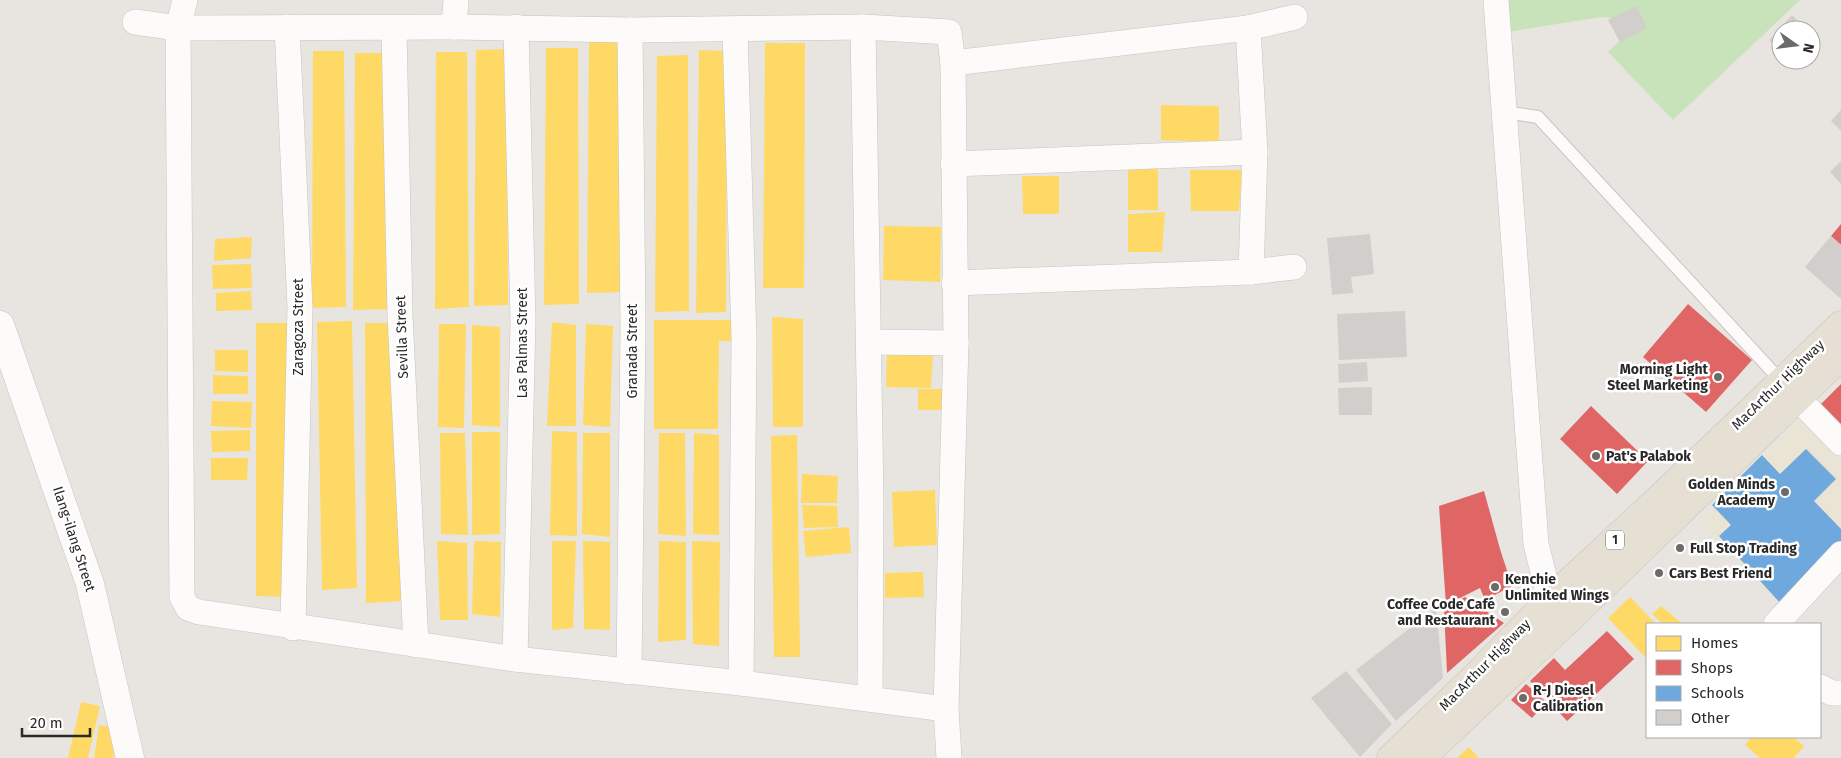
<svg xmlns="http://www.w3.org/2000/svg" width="1841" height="758" font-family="'Fira Sans',sans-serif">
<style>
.education{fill:#eae4d5}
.green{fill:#c8e2ba}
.homes{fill:#ffd966}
.shops{fill:#e06666}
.schools{fill:#6fa8dc}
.building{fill:#d1cecb}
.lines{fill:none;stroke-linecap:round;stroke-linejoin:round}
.service-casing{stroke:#c5c4c5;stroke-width:14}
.minor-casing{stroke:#c5c4c5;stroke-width:26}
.tertiary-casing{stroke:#c5c4c5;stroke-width:29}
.trunk-casing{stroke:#c4c3c1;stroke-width:29}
.service{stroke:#fcfbfa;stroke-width:12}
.minor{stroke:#fcfbfa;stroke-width:25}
.tertiary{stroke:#fcfbfa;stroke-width:28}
.trunk{stroke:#e6e0d4;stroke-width:28}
.poi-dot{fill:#6c6b69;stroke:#fff;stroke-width:2}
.labels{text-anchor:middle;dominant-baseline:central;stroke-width:5;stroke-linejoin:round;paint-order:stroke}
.shield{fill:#fff;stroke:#696969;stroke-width:1}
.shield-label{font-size:12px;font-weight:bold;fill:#292929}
.street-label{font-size:14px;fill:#292929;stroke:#fff}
.poi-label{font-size:14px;font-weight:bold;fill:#292929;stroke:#fff;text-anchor:start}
</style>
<rect width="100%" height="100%" fill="#e8e5e0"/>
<!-- education -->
<polygon class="education" points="1800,421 1841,462 1841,546 1782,605 1699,523"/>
<!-- green -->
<polygon class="green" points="1497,0 1800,0 1673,120 1608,52 1628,33 1623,19 1601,17 1500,33"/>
<!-- homes -->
<g class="homes">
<polygon points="621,36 622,292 587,293 589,37"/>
<polygon points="765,43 805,43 804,288 763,288"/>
<polygon points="546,48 578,48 579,304 544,305"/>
<polygon points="507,49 508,305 474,306 476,50"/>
<polygon points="699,50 727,51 726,312 696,313"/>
<polygon points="313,51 344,51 346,307 312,308"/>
<polygon points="436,52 467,52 469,307 435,309"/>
<polygon points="355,53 386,53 387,309 353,310"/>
<polygon points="688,55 689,311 655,312 657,56"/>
<polygon points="1161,105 1219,106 1219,142 1161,140"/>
<rect x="1128" y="169" width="30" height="41"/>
<polygon points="1190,170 1242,170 1239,211 1191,211"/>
<polygon points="1022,176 1059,176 1059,214 1023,214"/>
<polygon points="1165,212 1162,252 1128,252 1128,214"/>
<polygon points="884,226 941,227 940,282 883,280"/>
<polygon points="252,237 251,258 214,261 215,239"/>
<polygon points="251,264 252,288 213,289 212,265"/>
<polygon points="251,291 252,310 216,311 216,293"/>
<polygon points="772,317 803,319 803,427 773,427"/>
<polygon points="654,320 735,320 735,341 719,341 718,429 654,429"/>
<polygon points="352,321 357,588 322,590 317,322"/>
<polygon points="552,322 576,325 576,426 547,426"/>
<polygon points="256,323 288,323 289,597 256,596"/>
<polygon points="365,323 396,323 404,601 366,603"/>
<polygon points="439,324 466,324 464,428 438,427"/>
<polygon points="586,324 613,326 610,427 583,425"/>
<polygon points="472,325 500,327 500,427 472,425"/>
<polygon points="215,350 248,350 248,372 215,371"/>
<polygon points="887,350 933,352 931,388 886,387"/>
<polygon points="213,375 248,376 248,394 213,394"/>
<rect x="918" y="389" width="26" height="21"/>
<polygon points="212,401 252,402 251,428 211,426"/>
<polygon points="250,430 250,451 212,452 211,431"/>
<polygon points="552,431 577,432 577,536 550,535"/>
<polygon points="472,432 500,432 500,534 472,535"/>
<polygon points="440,433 465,433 468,535 441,534"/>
<polygon points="583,433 610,433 610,537 582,534"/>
<polygon points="659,433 685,433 686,536 658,534"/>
<polygon points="694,433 719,435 719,535 693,534"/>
<polygon points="797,435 800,657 774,657 771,436"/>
<polygon points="211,458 248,458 247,480 211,480"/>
<polygon points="802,474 838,476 837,503 801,503"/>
<polygon points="935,490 937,545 894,547 892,492"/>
<polygon points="802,505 837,506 838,527 804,528"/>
<polygon points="849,527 851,553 806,557 803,531"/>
<polygon points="437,541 467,543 468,620 440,620"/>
<polygon points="474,541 501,542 500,617 472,614"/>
<polygon points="552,541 576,541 573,628 552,630"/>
<polygon points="583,541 610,542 610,630 584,629"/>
<polygon points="659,541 686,542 686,640 658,642"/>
<polygon points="692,541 720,542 719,646 693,644"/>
<polygon points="923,572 924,597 885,598 885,573"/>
<polygon points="1630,597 1656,624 1647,624 1647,659 1608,618"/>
<polygon points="1661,606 1683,624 1663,624 1652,614"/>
<polygon points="81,702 100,706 88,758 68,758"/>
<polygon points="99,725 118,728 113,758 94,758"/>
<polygon points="1751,737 1793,737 1804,746 1794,758 1760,758 1745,745"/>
<polygon points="1469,747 1479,758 1457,758"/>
</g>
<!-- shops -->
<g class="shops">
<polygon points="1841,224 1841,245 1831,236"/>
<polygon points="1688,304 1752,360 1706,412 1643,357"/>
<polygon points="1841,384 1841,424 1821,404"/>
<polygon points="1591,406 1648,461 1617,494 1560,439"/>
<polygon points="1484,491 1500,549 1512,586 1485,600 1480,588 1446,605 1439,506"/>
<polygon points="1465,597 1504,623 1447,673 1444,609"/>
<polygon points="1607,631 1634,659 1567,721 1530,681 1554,658 1565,670"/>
<polygon points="1526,684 1546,702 1532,718 1511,700"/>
</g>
<!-- schools -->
<polygon class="schools" points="1806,449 1836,479 1814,501 1841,529 1841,542 1782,605 1719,536 1731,525 1712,505 1762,455 1780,474"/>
<!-- building -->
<g class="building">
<polygon points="1636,6 1647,28 1620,42 1608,20"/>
<polygon points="1792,15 1804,27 1801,30 1781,30 1781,51 1769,40"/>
<polygon points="1841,110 1841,131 1831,121"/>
<polygon points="1841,161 1841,184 1830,172"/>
<polygon points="1370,234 1374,274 1351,277 1353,293 1332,295 1327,238"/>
<polygon points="1831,236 1841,245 1841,299 1805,267"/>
<polygon points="1405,311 1407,357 1339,360 1337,314"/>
<polygon points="1367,362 1368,381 1339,383 1338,364"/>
<polygon points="1372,387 1372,415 1339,415 1338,388"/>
<polygon points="1436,608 1443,678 1396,721 1356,670"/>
<polygon points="1346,671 1392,724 1360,757 1311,698"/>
</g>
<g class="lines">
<defs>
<polyline id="service" points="1505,112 1538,117 1782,382"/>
<g id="minor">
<polyline points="185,0 178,28 182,597 188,608 199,612 515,659 741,683 946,709"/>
<polyline points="1496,0 1536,544 1550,600 1563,611"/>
<polyline points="135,22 178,28 454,27 630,30 863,27 949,32 953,63 956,343 946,709 949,758"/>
<polyline points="287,27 300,307 293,628"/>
<polyline points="454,27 456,0"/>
<polyline points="863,27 871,499 870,699"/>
<polyline points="394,28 400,315 416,645"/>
<polyline points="1248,28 1255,152 1251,272"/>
<polyline points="735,29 744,339 741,683"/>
<polyline points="953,63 1248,28 1295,17"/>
<polyline points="953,164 1255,152"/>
<polyline points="954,283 1251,272 1294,267"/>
<polyline points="869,342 956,343"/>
<polyline points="1783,383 1841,443"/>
<polyline points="1776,624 1841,554"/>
<polyline points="515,659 523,321 516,27"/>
<polyline points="629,672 633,327 630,30"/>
<polyline points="1820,687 1832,693 1841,693"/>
</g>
<polyline id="tertiary" points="0,325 90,584 130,758"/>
<g id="trunk">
<polyline points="1391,758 1474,678 1550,600 1662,496 1841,325"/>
<polyline points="1421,758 1570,618 1841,356"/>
</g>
</defs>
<!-- service casing -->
<use href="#service" class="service-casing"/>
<!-- minor casing -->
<use href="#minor" class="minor-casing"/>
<!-- tertiary casing -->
<use href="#tertiary" class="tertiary-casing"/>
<!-- trunk casing -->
<use href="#trunk" class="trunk-casing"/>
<!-- service -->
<use href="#service" class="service"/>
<!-- minor -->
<use href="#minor" class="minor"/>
<!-- tertiary -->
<use href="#tertiary" class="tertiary"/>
<!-- trunk -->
<use href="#trunk" class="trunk"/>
</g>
<!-- markers -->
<g class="poi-dot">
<circle cx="1718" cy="377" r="5"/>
<circle cx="1596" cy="456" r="5"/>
<circle cx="1785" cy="492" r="5"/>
<circle cx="1680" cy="548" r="5"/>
<circle cx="1659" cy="573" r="5"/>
<circle cx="1495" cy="587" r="5"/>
<circle cx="1505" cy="612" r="5"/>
<circle cx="1523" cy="698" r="5"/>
</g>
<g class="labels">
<!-- shield labels -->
<rect class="shield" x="1606" y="530.5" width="18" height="19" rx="4"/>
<g class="shield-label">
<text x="1615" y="540">1</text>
</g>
<!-- street labels -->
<g class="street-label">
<text transform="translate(298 327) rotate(-90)">Zaragoza Street</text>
<text transform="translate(402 337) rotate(-92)">Sevilla Street</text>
<text transform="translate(522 343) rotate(-90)">Las Palmas Street</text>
<text transform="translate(632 351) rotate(-90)">Granada Street</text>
<text transform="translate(1778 385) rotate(-44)">MacArthur Highway</text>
<text transform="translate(74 539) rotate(72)">Ilang-ilang Street</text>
<text transform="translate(1485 665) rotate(-45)">MacArthur Highway</text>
</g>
<!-- poi labels -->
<g class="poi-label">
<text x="1708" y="369" text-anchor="end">Morning Light<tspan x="1708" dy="16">Steel Marketing</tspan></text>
<text x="1606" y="456">Pat's Palabok</text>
<text x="1775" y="484" text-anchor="end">Golden Minds<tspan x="1775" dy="16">Academy</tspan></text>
<text x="1690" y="548">Full Stop Trading</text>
<text x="1669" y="573">Cars Best Friend</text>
<text x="1505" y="579">Kenchie<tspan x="1505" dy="16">Unlimited Wings</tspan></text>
<text x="1495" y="604" text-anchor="end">Coffee Code Café<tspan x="1495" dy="16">and Restaurant</tspan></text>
<text x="1533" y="690">R-J Diesel<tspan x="1533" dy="16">Calibration</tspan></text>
</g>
</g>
<!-- legend -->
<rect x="1646" y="623" width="175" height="115" fill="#ffffff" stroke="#a9a9a9"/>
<rect x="1656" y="636" width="25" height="15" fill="#ffd966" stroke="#a9a9a9"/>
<text x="1691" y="648" font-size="15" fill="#292929">Homes</text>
<rect x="1656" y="660" width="25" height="15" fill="#e06666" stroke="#a9a9a9"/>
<text x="1691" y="673" font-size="15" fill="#292929">Shops</text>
<rect x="1656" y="686" width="25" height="15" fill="#6fa8dc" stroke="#a9a9a9"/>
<text x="1691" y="698" font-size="15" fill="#292929">Schools</text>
<rect x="1656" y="710" width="25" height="15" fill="#d1cecb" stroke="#a9a9a9"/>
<text x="1691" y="723" font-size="15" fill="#292929">Other</text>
<!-- north arrow -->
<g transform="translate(1796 45) rotate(104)"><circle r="24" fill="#ffffff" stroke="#a9a9a9"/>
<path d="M0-4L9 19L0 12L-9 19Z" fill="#6c6b69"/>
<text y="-8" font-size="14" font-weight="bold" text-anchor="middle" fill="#292929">N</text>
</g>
<!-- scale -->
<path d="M22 728v8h68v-8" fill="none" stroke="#292929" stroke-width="2.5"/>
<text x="30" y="728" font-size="15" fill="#292929" stroke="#ffffff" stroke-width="4" paint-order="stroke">20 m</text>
</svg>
